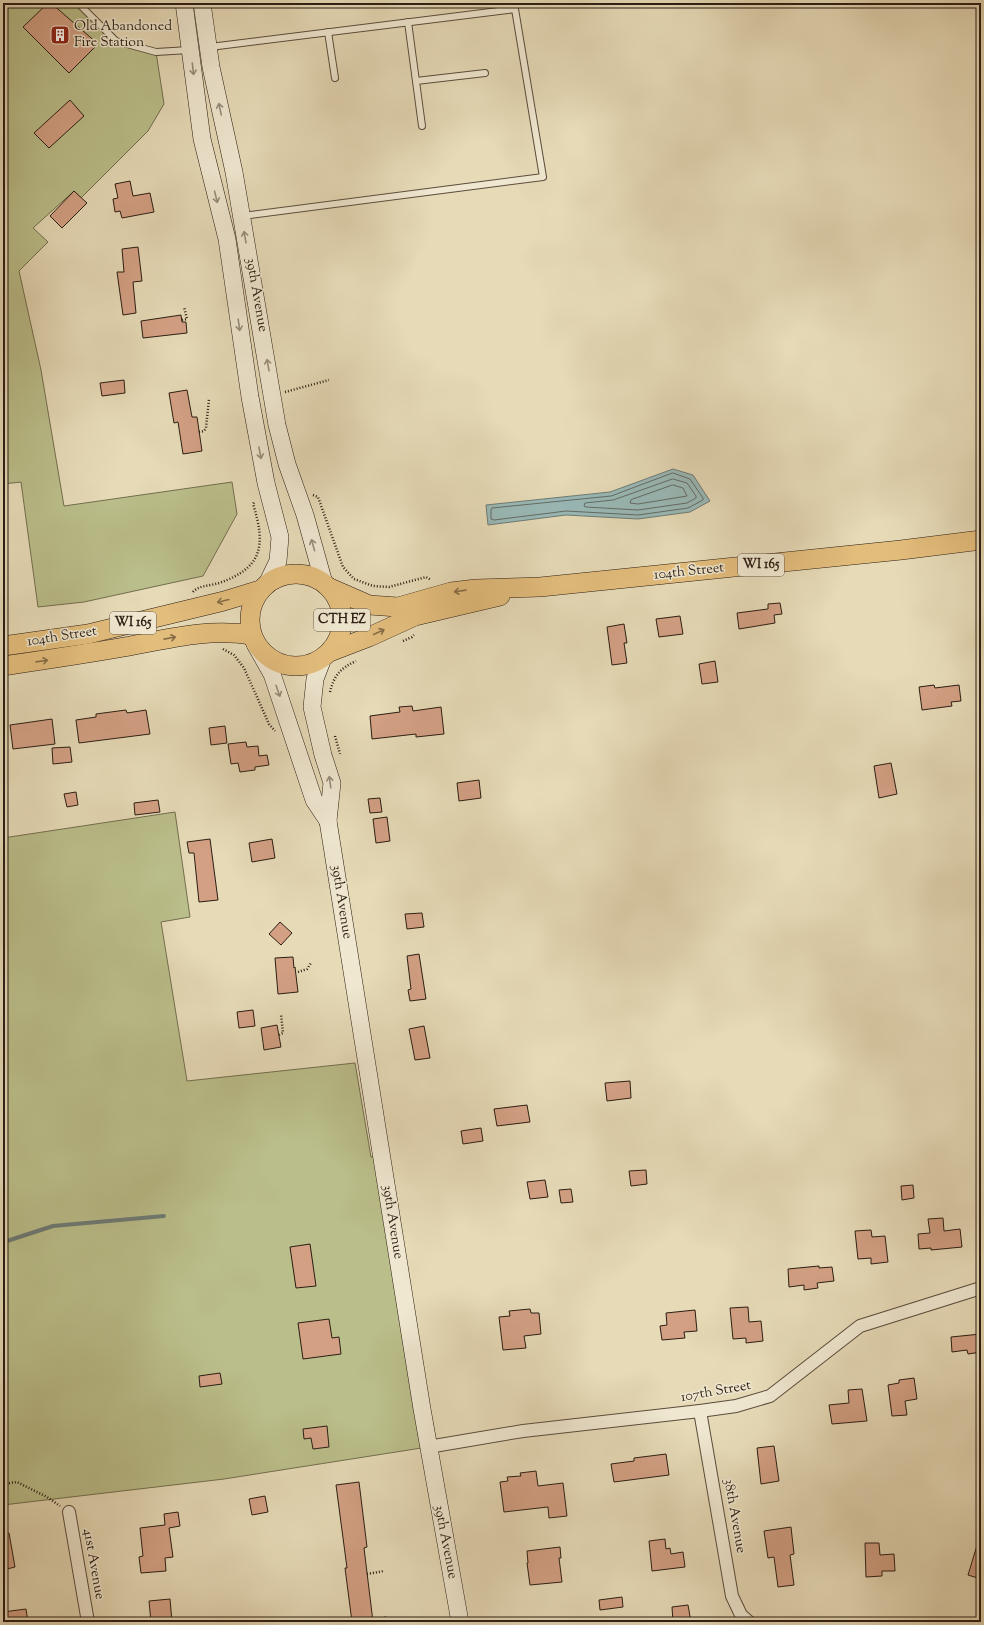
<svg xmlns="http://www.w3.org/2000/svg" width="984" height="1625" font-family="'Sorts Mill Goudy',serif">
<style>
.green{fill:#babe8a;stroke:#726e4e}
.water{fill:#99b9b7;stroke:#6d7b75}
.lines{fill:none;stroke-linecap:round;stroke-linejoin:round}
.shore{stroke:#626b65;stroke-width:1}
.stream{stroke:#6d7b75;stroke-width:4}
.building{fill:#d3a084;stroke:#2b1d13}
.service-casing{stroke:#5a4c3c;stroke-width:8}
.minor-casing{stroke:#5a4c3c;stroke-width:14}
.secondary-casing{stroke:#2b1d13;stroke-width:18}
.primary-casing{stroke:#2b1d13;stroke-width:20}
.path{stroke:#2b1d13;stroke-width:2.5;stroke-dasharray:1 2;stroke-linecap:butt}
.service{stroke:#efe7d0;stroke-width:6}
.minor{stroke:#efe7d0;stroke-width:12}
.secondary{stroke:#efe7d0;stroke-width:17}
.primary{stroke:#e3bd7c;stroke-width:19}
.oneway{stroke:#978c7b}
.oneway2{stroke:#876d48}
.labels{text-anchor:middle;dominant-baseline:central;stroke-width:3;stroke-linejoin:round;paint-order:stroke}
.shield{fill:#efe7d0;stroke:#665a4c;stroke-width:1}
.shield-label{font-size:13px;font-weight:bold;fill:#2b1d13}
.poi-label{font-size:14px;fill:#2b1d13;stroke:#efe7d0;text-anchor:start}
.street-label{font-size:14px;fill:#2b1d13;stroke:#efe7d0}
</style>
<rect width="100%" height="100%" fill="#e6dab7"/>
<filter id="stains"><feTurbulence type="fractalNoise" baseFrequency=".005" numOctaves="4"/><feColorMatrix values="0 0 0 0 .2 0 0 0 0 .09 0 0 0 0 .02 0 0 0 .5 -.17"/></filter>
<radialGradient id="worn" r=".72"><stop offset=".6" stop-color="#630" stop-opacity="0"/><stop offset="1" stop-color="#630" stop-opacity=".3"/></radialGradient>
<!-- green -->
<g class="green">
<polygon points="3,3 78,3 116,41 156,52 164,104 148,131 81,198 74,191 33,228 48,242 19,271 41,370 64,506 232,482 237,514 203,576 84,602 38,607 21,482 3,484"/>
<polygon points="175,812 190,917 161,922 187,1081 355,1063 371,1157 381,1155 428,1447 224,1479 3,1505 3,838"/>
</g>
<!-- water -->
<polygon class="water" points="673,469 693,475 710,501 690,512 638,519 566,515 488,525 486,505 610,492"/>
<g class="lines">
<!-- shore -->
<g class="shore">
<polygon points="673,473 690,479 703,498 703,500 688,508 638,515 566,511 494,520 491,519 491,510 492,508 611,496"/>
<polygon points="673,479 687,483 696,496 696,498 687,503 638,510 586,507 584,506 585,503 613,500"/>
<polygon points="673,485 683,488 687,496 638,504 630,503 631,500"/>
</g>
<!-- stream -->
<polyline class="stream" points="3,1246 7,1241 53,1226 164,1216"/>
</g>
<!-- building -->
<g class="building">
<polygon points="48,3 51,3 98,44 69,73 23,27"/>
<polygon points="70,100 84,116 49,148 34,133"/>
<polygon points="130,181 133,196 150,193 154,212 122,218 120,211 115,212 113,199 118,198 115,184"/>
<polygon points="74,191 87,203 62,228 50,216"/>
<polygon points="138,247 142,281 133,282 136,313 123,315 117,272 124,272 122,249"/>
<polygon points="181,315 182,322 186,322 187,333 143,338 141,321"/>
<polygon points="124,380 125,393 102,396 100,383"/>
<polygon points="187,390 192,417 197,417 202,451 183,454 178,422 174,423 169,393"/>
<polygon points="780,603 782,614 774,615 775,623 739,629 737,613 768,609 768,604"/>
<polygon points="680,616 683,634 659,637 656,619"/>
<polygon points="624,624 627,643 624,643 627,663 612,665 607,627"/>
<polygon points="715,661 718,682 702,684 699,664"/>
<polygon points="934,685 935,688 959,685 961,701 951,702 952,706 922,710 919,687"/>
<polygon points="412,706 413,711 441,707 444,734 416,737 416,734 372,739 370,716 400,712 399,707"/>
<polygon points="126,710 127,713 146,710 150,734 79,743 76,720 96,717 96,714"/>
<polygon points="52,719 55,744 13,749 10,725"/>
<polygon points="225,726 227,743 211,745 209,728"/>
<polygon points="246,742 247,747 258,746 259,756 267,755 269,765 255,767 255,770 240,772 238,763 231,764 228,744"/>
<polygon points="70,747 72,762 53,764 52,748"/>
<polygon points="891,763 897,794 879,798 874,766"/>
<polygon points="479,780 481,798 459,801 457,783"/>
<polygon points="76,792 78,805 67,807 64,794"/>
<polygon points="380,798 382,812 370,813 368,799"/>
<polygon points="158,800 160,812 135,815 134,803"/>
<polygon points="387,817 390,841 376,843 373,819"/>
<polygon points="210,839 218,900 199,902 194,853 189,853 187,842"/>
<polygon points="272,839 275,858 252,862 249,843"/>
<polygon points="422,913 424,927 407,929 405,914"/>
<polygon points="280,922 292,933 281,945 269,934"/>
<polygon points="419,954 426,999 410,1001 408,990 411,989 407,956"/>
<polygon points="293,957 294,968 295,967 298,992 278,994 275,958"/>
<polygon points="253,1010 255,1026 239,1028 237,1012"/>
<polygon points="277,1025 281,1047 264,1050 261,1028"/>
<polygon points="424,1026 430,1058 415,1060 409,1029"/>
<polygon points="630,1081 631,1098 607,1101 605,1083"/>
<polygon points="527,1105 530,1122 497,1126 494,1109"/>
<polygon points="481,1128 483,1141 463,1144 461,1131"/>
<polygon points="646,1170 647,1184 631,1186 629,1171"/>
<polygon points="545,1180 548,1197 530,1199 527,1182"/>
<polygon points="913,1185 914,1198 902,1200 901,1186"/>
<polygon points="571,1189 573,1202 561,1203 559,1190"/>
<polygon points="943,1218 944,1231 960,1229 962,1247 931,1250 931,1248 919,1249 918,1234 930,1233 928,1219"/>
<polygon points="871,1230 872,1237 885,1236 888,1262 871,1264 871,1258 858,1259 855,1231"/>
<polygon points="310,1244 316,1286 296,1288 290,1247"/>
<polygon points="819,1266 819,1268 832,1267 834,1281 817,1283 818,1288 804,1290 804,1285 789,1287 788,1269"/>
<polygon points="748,1307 749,1322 761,1321 763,1341 746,1343 746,1338 733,1339 730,1308"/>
<polygon points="530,1309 531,1313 539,1313 541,1334 524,1336 526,1348 503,1350 499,1317 510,1316 509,1311"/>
<polygon points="695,1310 697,1331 684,1332 685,1338 662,1340 660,1326 667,1325 666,1313"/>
<polygon points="329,1319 332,1338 339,1337 341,1354 303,1359 298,1323"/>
<polygon points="981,1334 981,1352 968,1354 967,1350 952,1352 951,1337"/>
<polygon points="220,1373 222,1384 200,1387 199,1376"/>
<polygon points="914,1378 917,1399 905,1401 907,1415 892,1416 888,1385 899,1383 899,1380"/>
<polygon points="862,1389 867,1421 832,1424 829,1405 849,1403 848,1390"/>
<polygon points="327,1426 329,1447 313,1449 311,1438 304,1439 303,1429"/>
<polygon points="774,1446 779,1481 761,1484 757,1448"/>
<polygon points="666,1454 669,1475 614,1482 611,1464 634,1461 634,1458"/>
<polygon points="536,1471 538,1486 563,1483 567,1516 549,1518 548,1507 504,1512 500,1482 508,1481 507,1477 521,1476 520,1473"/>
<polygon points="359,1482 367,1547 364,1548 373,1622 352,1622 345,1568 347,1568 336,1485"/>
<polygon points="265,1496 268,1512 252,1515 249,1499"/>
<polygon points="178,1512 180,1526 169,1528 173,1557 165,1558 166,1571 141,1573 139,1557 143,1556 140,1528 165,1525 164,1514"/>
<polygon points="791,1527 794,1554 790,1555 794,1585 778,1587 774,1557 768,1558 764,1531"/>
<polygon points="9,1533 15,1567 3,1570 3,1534"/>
<polygon points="665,1539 666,1549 670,1548 671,1554 683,1552 685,1567 652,1571 649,1541"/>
<polygon points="978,1542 981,1543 981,1579 968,1575"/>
<polygon points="865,1543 879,1543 880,1555 894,1554 895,1571 882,1571 882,1576 866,1577"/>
<polygon points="560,1547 561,1558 559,1558 562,1582 530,1585 527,1563 528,1563 527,1551"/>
<polygon points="622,1597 623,1607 600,1610 599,1600"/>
<polygon points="170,1599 172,1622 151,1622 149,1601"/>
<polygon points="688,1605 691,1622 673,1622 672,1607"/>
<polygon points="26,1609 28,1622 3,1622 3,1612"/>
</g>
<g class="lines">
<defs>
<g id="service">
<polyline points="78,3 116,41 156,52 189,50"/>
<polyline points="408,22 422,126"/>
<polyline points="328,32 335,78"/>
<polyline points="210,47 515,9 543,177 243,216"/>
<polyline points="416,81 485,73"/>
</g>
<g id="minor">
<polyline points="700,1411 732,1596 741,1615 749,1622"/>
<polyline points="428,1447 523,1431 700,1411 736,1406 770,1396 860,1326 981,1288"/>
<polyline points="69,1512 88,1622"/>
</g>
<g id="secondary">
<polyline points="184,3 202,139 227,239 250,397 266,483 280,537 278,561 267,584"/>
<polyline points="202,3 211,67 234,172 277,425 287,464 305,515 324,583"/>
<polyline points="255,644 272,674 314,800 328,821"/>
<polyline points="323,658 315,679 312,707 323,755 332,783 328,821 422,1409 460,1622"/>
</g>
<g id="primary">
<circle cx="296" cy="620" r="46"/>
<polyline points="330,588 369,605 398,607 451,592 476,589 540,587 901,550 981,540"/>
<polyline points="3,646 88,634 224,601 260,590"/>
<polyline points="330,652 369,637 415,616 500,596"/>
<path d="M 3,666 C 44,660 84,654 124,647 C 169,639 205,628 252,635"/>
</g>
</defs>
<!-- service casing -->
<use href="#service" class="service-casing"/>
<!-- minor casing -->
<use href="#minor" class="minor-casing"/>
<!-- secondary casing -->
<use href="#secondary" class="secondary-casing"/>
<!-- primary casing -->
<use href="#primary" class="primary-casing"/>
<!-- path -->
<g class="path">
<polyline points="182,320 187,319 184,307"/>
<polyline points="285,392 329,380"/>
<polyline points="199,432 204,431 206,428 209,399"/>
<polyline points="313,495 318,497 343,567 354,579 373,586 389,587 426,577 431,580"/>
<path d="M 193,592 C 199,585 210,586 219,583 C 263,568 266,545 253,504 L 255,501"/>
<polyline points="403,641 412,637 414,635"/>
<polyline points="223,649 234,655 244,668 269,724 275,731"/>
<path d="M 330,692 C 334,675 341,668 356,661"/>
<polyline points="335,736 340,754"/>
<polyline points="298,972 307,969 311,963"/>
<polyline points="279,1035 283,1033 281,1014"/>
<polyline points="3,1484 17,1482 47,1497 60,1506"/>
<polyline points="367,1574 384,1571"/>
<polyline points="141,1617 141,1622"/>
<polyline points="373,1620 387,1617"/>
</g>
<!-- service -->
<use href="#service" class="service"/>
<!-- minor -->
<use href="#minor" class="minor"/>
<!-- secondary -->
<use href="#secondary" class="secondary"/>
<!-- primary -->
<use href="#primary" class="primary"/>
</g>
<!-- one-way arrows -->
<defs><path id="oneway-shaft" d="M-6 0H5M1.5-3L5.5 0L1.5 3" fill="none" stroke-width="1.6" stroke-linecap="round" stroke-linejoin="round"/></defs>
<g class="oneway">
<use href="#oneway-shaft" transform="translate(193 69) rotate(83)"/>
<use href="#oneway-shaft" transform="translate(220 109) rotate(-102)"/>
<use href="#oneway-shaft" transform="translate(216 197) rotate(76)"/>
<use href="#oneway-shaft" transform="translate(245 237) rotate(-100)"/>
<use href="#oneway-shaft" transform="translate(239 325) rotate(82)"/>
<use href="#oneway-shaft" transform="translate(268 365) rotate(-100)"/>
<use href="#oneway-shaft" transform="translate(260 453) rotate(79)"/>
<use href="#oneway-shaft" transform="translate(313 545) rotate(-106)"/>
<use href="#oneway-shaft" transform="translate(278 691) rotate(71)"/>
<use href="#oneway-shaft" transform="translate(330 782) rotate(-98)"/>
</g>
<g class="oneway2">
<use href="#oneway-shaft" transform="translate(460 591) rotate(172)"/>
<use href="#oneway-shaft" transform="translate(223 601) rotate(166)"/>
<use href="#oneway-shaft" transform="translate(379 632) rotate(-25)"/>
<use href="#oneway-shaft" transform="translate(170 638) rotate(-11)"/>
<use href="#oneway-shaft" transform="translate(42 661) rotate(-8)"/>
</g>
<!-- icons -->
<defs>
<symbol id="building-square" viewBox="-11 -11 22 22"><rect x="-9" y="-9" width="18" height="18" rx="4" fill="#8f2418" stroke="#efe7d0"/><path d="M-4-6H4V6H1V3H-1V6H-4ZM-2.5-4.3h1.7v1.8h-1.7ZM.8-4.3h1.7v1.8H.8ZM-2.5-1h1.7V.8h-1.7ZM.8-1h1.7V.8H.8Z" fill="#fff"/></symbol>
</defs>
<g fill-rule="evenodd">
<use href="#building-square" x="49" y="24" width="22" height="22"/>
</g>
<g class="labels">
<!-- shield labels -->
<g class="shield">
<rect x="738" y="554" width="46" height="22" rx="3"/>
<rect x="314" y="609" width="56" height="22" rx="3"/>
<rect x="110" y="612" width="46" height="22" rx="3"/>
</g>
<g class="shield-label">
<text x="761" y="565">WI 165</text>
<text x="342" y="620">CTH EZ</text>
<text x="133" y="623">WI 165</text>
</g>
<!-- poi labels -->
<g class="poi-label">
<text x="74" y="27">Old Abandoned<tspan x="74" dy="16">Fire Station</tspan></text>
</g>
<!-- street labels -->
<g class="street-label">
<text transform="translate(256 295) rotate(80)">39th Avenue</text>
<text transform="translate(689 572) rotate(-6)">104th Street</text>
<text transform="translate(62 637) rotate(-9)">104th Street</text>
<text transform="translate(341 902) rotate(81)">39th Avenue</text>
<text transform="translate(392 1222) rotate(81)">39th Avenue</text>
<text transform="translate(716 1392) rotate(-10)">107th Street</text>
<text transform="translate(734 1516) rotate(80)">38th Avenue</text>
<text transform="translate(445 1542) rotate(79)">39th Avenue</text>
<text transform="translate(93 1564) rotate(80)">41st Avenue</text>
</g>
</g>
<!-- margin -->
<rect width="984" height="1625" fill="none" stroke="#e6dab7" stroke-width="16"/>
<rect x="4" y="4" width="976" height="1617" fill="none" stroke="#2b1d13" stroke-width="2"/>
<rect x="8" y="8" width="968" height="1609" fill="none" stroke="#2b1d13"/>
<rect width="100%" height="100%" filter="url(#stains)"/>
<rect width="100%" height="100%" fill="url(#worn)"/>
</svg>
